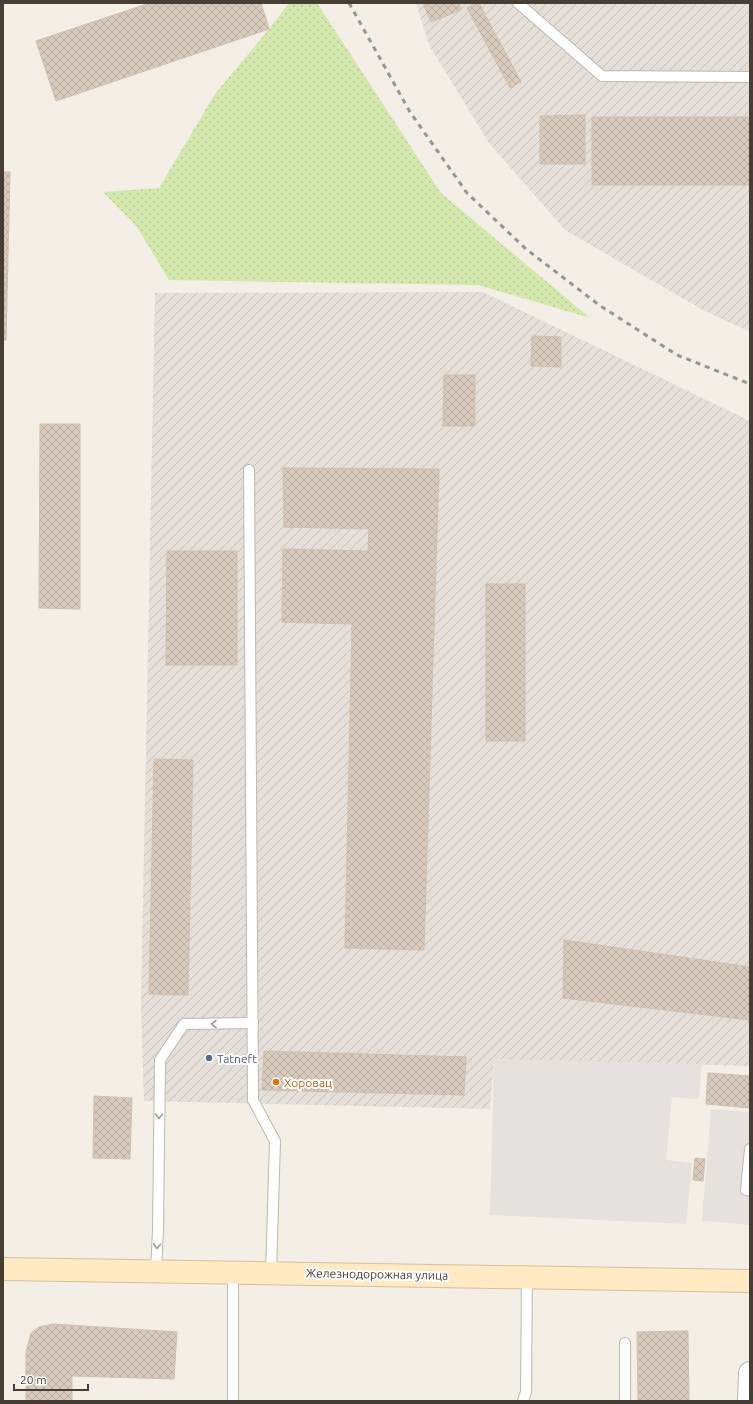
<svg xmlns="http://www.w3.org/2000/svg" width="753" height="1404" font-family="Ubuntu,sans-serif">
<style>
.industrial{fill:url(#industrial-furrows)}
.grass{fill:url(#grass-dots)}
.parking{fill:#e4e1de}
.building{fill:url(#building-cross-hatch);stroke:#d0bfae}
.lines{fill:none;stroke-linecap:round;stroke-linejoin:round}
.service-casing{stroke:#c2b7ab;stroke-width:12}
.tertiary-casing{stroke:#c2b7ab;stroke-width:24}
.secondary-casing{stroke:#d7bf97;stroke-width:24}
.service{stroke:#fff;stroke-width:10}
.tertiary{stroke:#fff;stroke-width:22}
.secondary{stroke:#ffeac4;stroke-width:22}
.rail{stroke:#959595;stroke-width:3;stroke-dasharray:5 5;stroke-linecap:butt}
.oneway{stroke:#a29e9a}
.service-dot{fill:#5c6f8a;stroke:#fff;stroke-width:1.5}
.food-dot{fill:#e8710a;stroke:#fff;stroke-width:1.5}
.labels{text-anchor:middle;dominant-baseline:central;stroke-width:4;stroke-linejoin:round;paint-order:stroke}
.service-label{font-size:12px;fill:#4e5e75;stroke:#fff;text-anchor:start}
.food-label{font-size:12px;fill:#c56008;stroke:#fff;text-anchor:start}
.street-label{font-size:12px;fill:#463d35;stroke:#fff}
</style>
<defs>
<pattern id="industrial-furrows" width="10" height="10" patternUnits="userSpaceOnUse"><rect width="10" height="10" fill="#e5dfda"/><path d="M-1 1l2-2M0 10L10 0M9 11l2-2" fill="none" stroke="#c6c0bc"/></pattern>
<pattern id="grass-dots" width="8" height="8" patternUnits="userSpaceOnUse"><rect width="8" height="8" fill="#d4e8ad"/><path d="M2 2h.1M6 6h.1" fill="none" stroke="#b7c895" stroke-width="1.8" stroke-linecap="round"/></pattern>
<pattern id="building-cross-hatch" width="8" height="8" patternUnits="userSpaceOnUse"><rect width="8" height="8" fill="#d8cbbe"/><path d="M0 0l8 8M0 8l8-8" fill="none" stroke="#bbafa4"/></pattern>
</defs>
<rect width="100%" height="100%" fill="#f3eee6"/>
<!-- industrial -->
<g class="industrial">
<polygon points="416,3 750,3 750,332 701,309 565,230 489,143 429,45"/>
<polygon points="483,292 750,421 750,1066 494,1059 490,1109 144,1101 141,1003 155,293"/>
</g>
<!-- grass -->
<polygon class="grass" points="289,3 317,3 441,193 590,318 478,285 169,280 137,227 103,192 159,188 215,94 269,29"/>
<!-- parking -->
<g class="parking">
<polygon points="494,1059 702,1064 699,1099 672,1097 666,1160 692,1163 686,1224 490,1215"/>
<polygon points="711,1109 750,1112 750,1225 702,1221"/>
</g>
<!-- building -->
<g class="building">
<polygon points="150,3 261,3 269,29 56,101 36,41"/>
<polygon points="423,3 459,3 461,10 431,22"/>
<polygon points="476,3 479,3 521,82 510,88 467,8"/>
<polygon points="585,115 585,164 540,164 540,116"/>
<rect x="592" y="117" width="158" height="68"/>
<polygon points="3,172 10,172 6,340 3,340"/>
<polygon points="532,336 561,337 561,367 531,366"/>
<polygon points="444,375 475,375 475,426 443,426"/>
<polygon points="40,424 80,424 80,609 39,608"/>
<polygon points="283,468 439,469 424,950 345,948 352,624 282,622 283,549 368,551 369,529 284,527"/>
<polygon points="167,551 237,551 237,665 166,665"/>
<rect x="486" y="584" width="39" height="157"/>
<polygon points="154,759 193,760 188,995 149,994"/>
<polygon points="564,940 750,967 750,1020 563,998"/>
<polygon points="264,1051 466,1057 464,1095 262,1090"/>
<polygon points="708,1073 750,1076 750,1108 706,1104"/>
<polygon points="94,1096 132,1098 130,1159 93,1158"/>
<polygon points="695,1158 705,1159 703,1181 693,1180"/>
<polygon points="53,1324 177,1332 174,1379 72,1376 72,1401 26,1401 26,1352 31,1333 39,1327"/>
<polygon points="688,1331 689,1401 638,1401 637,1332"/>
</g>
<g class="lines">
<defs>
<g id="service">
<polyline points="518,3 602,76 750,77"/>
<polyline points="249,470 253,1100 275,1141 271,1273"/>
<polyline points="750,1149 746,1190 750,1191"/>
<polyline points="156,1271 158,1230 160,1060 184,1024 253,1023"/>
<polyline points="625,1343 625,1401"/>
<polyline points="233,1401 233,1272"/>
<polyline points="523,1401 526,1392 527,1277"/>
</g>
<polyline id="tertiary" points="749,1401 750,1373"/>
<polyline id="secondary" points="3,1269 750,1281"/>
</defs>
<!-- service casing -->
<use href="#service" class="service-casing"/>
<!-- tertiary casing -->
<use href="#tertiary" class="tertiary-casing"/>
<!-- secondary casing -->
<use href="#secondary" class="secondary-casing"/>
<!-- service -->
<use href="#service" class="service"/>
<!-- tertiary -->
<use href="#tertiary" class="tertiary"/>
<!-- secondary -->
<use href="#secondary" class="secondary"/>
<!-- rail -->
<polyline class="rail" points="349,3 410,112 467,193 526,249 599,305 677,355 750,384"/>
</g>
<!-- one-way arrows -->
<defs><path id="oneway-chevron" d="M-2-3.5L2.5 0L-2 3.5" fill="none" stroke-width="1.6" stroke-linecap="round" stroke-linejoin="round"/></defs>
<g class="oneway">
<use href="#oneway-chevron" transform="translate(214 1024) rotate(180)"/>
<use href="#oneway-chevron" transform="translate(159 1116) rotate(90)"/>
<use href="#oneway-chevron" transform="translate(157 1246) rotate(93)"/>
</g>
<!-- markers -->
<circle class="service-dot" cx="209" cy="1058" r="4"/>
<circle class="food-dot" cx="276" cy="1082" r="4"/>
<g class="labels">
<!-- service labels -->
<g class="service-label">
<text x="217" y="1058">Tatneft</text>
</g>
<!-- food labels -->
<g class="food-label">
<text x="284" y="1082">Хоровац</text>
</g>
<!-- street labels -->
<g class="street-label">
<text transform="translate(377 1274) rotate(1)">Железнодорожная улица</text>
</g>
</g>
<!-- border -->
<rect width="753" height="1404" fill="none" stroke="#463d35" stroke-width="8"/>
<!-- scale -->
<path d="M14 1384v6h74v-6" fill="none" stroke="#463d35" stroke-width="2"/>
<text x="20" y="1384" font-size="12" fill="#463d35" stroke="#ffffff" stroke-width="3" paint-order="stroke">20 m</text>
</svg>
